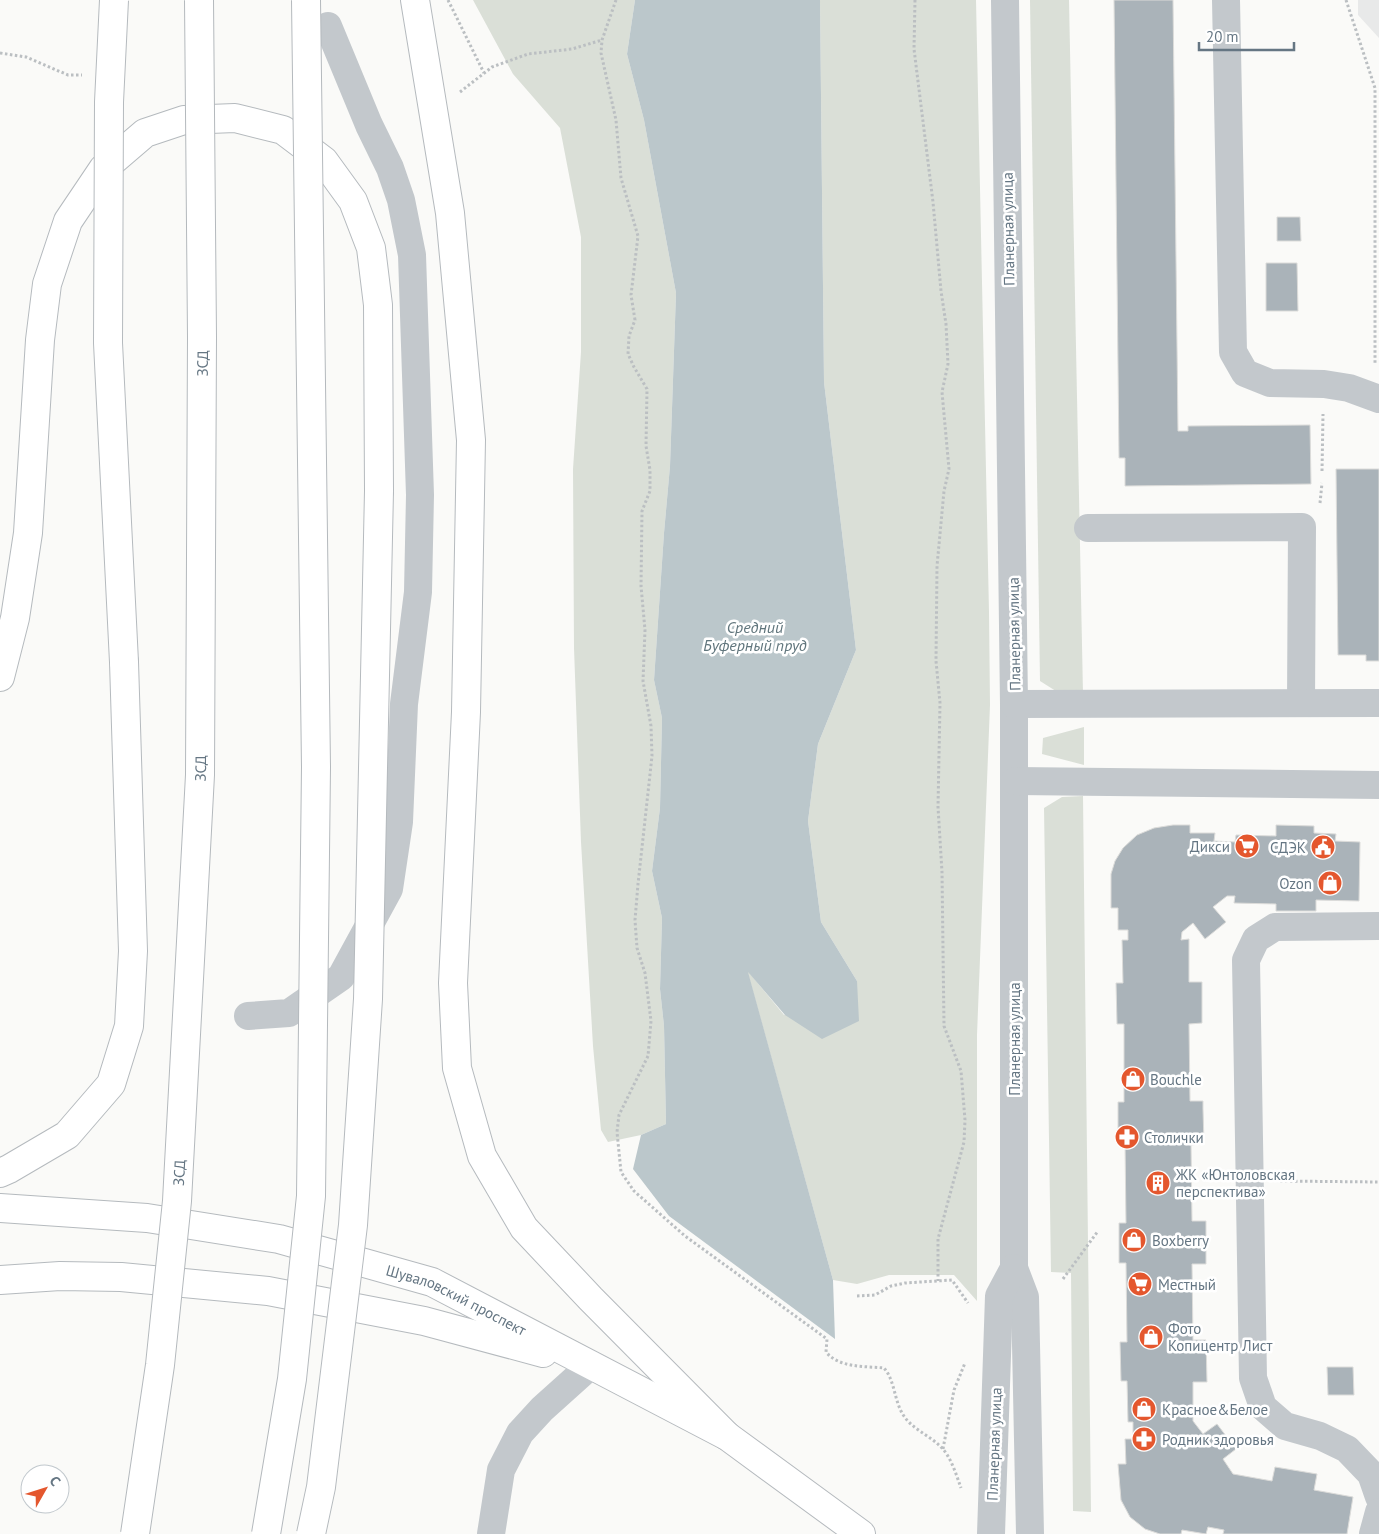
<svg xmlns="http://www.w3.org/2000/svg" width="1379" height="1534" font-family="'PT Sans',sans-serif">
<style>
.built{fill:#e8e9e9}
.green{fill:#dadfd7}
.water{fill:#bbc7cb}
.building{fill:#aab3b9;stroke:#dcdcda}
.lines{fill:none;stroke-linecap:round;stroke-linejoin:round}
.major-casing{stroke:#b5babe;stroke-width:30}
.path{stroke:#bbbfc2;stroke-width:3;stroke-dasharray:2.5 2.5;stroke-linecap:butt}
.minor{stroke:#c3c8cc;stroke-width:28}
.major{stroke:#fff;stroke-width:28}
.major-bridge-casing{stroke:#b5babe;stroke-width:30;stroke-linecap:butt}
.highway-bridge-casing{stroke:#b4b9bd;stroke-width:30;stroke-linecap:butt}
.major-bridge{stroke:#fff;stroke-width:28}
.highway-bridge{stroke:#fff;stroke-width:28}
.labels{text-anchor:middle;dominant-baseline:central;stroke-width:5;stroke-linejoin:round;paint-order:stroke}
.street-label{font-size:15px;fill:#657683;stroke:#fff}
.poi-label{font-size:15px;fill:#657683;stroke:#fff;text-anchor:start}
.water-label{font-size:16px;font-style:italic;fill:#60757c;stroke:#fff}
</style>
<rect width="100%" height="100%" fill="#fafaf8"/>
<!-- built -->
<polygon class="built" points="1358,0 1379,0 1379,38 1358,15"/>
<!-- green -->
<g class="green">
<polygon points="473,0 635,0 627,54 644,120 676,293 670,466 664,533 654,680 662,718 660,808 652,871 662,918 660,989 664,1026 666,1124 641,1135 608,1142 601,1130 593,1046 581,842 574,648 573,469 581,352 581,237 560,128 513,74"/>
<polygon points="820,0 976,0 989,612 990,705 977,1035 977,1301 954,1275 889,1275 857,1284 833,1280 747,970 784,1015 857,981 821,922 808,821 818,744 856,650 824,382"/>
<polygon points="1030,0 1069,0 1083,694 1059,693 1040,681"/>
<polygon points="1084,727 1084,765 1042,754 1043,738"/>
<polygon points="1083,796 1091,1512 1073,1511 1071,1273 1051,1272 1044,808 1062,797"/>
</g>
<!-- water -->
<polygon class="water" points="635,0 820,0 824,382 856,650 818,744 808,821 821,922 857,981 859,1021 822,1039 785,1015 748,972 833,1280 835,1339 669,1216 633,1169 641,1135 666,1124 664,1026 660,989 662,918 652,871 660,808 662,718 654,680 664,533 670,466 676,293 644,120 627,54"/>
<!-- building -->
<g class="building">
<polygon points="1114,0 1173,0 1178,431 1188,431 1188,426 1310,425 1311,484 1125,486 1125,458 1119,458"/>
<polygon points="1277,217 1300,217 1301,241 1277,241"/>
<polygon points="1266,263 1297,263 1298,311 1266,311"/>
<polygon points="1336,469 1379,469 1379,661 1366,661 1366,655 1338,655"/>
<polygon points="1173,825 1190,825 1190,833 1215,833 1214,841 1235,842 1236,835 1276,836 1276,825 1314,826 1314,833 1336,834 1335,841 1360,842 1359,901 1316,900 1316,911 1276,911 1276,904 1234,903 1235,896 1227,896 1213,907 1226,922 1205,939 1193,923 1182,932 1181,940 1189,939 1189,982 1202,982 1202,1023 1189,1024 1190,1101 1203,1101 1203,1109 1204,1144 1191,1145 1192,1221 1206,1221 1206,1264 1192,1264 1193,1340 1206,1340 1207,1382 1193,1382 1193,1421 1203,1434 1217,1424 1236,1449 1223,1459 1233,1474 1272,1481 1275,1467 1317,1474 1314,1490 1353,1497 1347,1534 1223,1534 1224,1530 1208,1527 1206,1534 1182,1530 1181,1534 1160,1534 1145,1529 1130,1517 1121,1500 1118,1464 1126,1464 1125,1439 1133,1439 1133,1422 1128,1422 1127,1381 1121,1381 1120,1342 1127,1342 1126,1263 1119,1263 1119,1223 1126,1223 1125,1143 1118,1143 1118,1102 1124,1102 1124,1024 1117,1024 1116,983 1123,983 1122,940 1128,940 1128,930 1118,930 1118,908 1111,908 1111,874 1115,861 1123,848 1137,835 1154,828"/>
<polygon points="1327,1367 1353,1367 1354,1395 1328,1395"/>
</g>
<g class="lines">
<defs>
<g id="major">
<polyline points="415,0 450,213 471,440 466,712 453,983 457,1068 482,1156 524,1228 591,1299 727,1436"/>
<polyline points="0,677 15,618 28,533 40,340 47,284 68,221 103,169 145,133 184,120 235,118 283,130 324,161 353,201 371,248 378,305 379,491"/>
<polyline points="0,1173 9,1169 67,1135 111,1084 129,1026 133,951 124,662"/>
<path id="s1" d="M 0,1208 L 147,1218 L 279,1239 L 432,1282 L 727,1436 L 861,1534"/>
<polyline points="0,1280 60,1276 121,1277 268,1291 424,1321 543,1353"/>
</g>
</defs>
<!-- major casing -->
<use href="#major" class="major-casing"/>
<!-- path -->
<g class="path">
<polyline points="448,0 484,73"/>
<path d="M 616,0 L 602,40 L 601,53 L 616,120 L 621,178 L 638,236 L 631,295 L 635,320 L 629,336 L 628,354 L 634,367 L 647,389 L 646,446 L 650,470 L 650,491 L 642,511 L 641,586 L 645,630 L 643,681 L 651,726 L 652,756 L 638,884 L 635,920 L 637,948 L 645,973 L 651,1021 L 648,1056 L 619,1115 L 617,1132 L 621,1172 L 634,1191 L 685,1236 L 827,1339 L 826,1352 C 839,1368 864,1366 884,1368 C 894,1379 894,1397 901,1411 C 909,1428 928,1434 941,1447 C 951,1457 956,1474 961,1488"/>
<polyline points="915,0 914,49 933,202 941,291 946,324 948,364 942,392 949,469 944,491 937,566 936,661 940,703 938,807 942,872 944,1026 961,1071 965,1120 964,1142 938,1239 938,1281"/>
<polyline points="1346,0 1375,88 1375,365"/>
<polyline points="0,53 26,57 68,75 82,75"/>
<polyline points="460,92 492,67 528,54 572,49 602,40"/>
<polyline points="1322,471 1323,414"/>
<polyline points="1320,503 1322,483"/>
<polyline points="1280,1181 1379,1182"/>
<polyline points="1063,1279 1098,1231"/>
<polyline points="857,1296 875,1295 891,1286 905,1283 952,1280 968,1303"/>
<polyline points="943,1449 954,1390 965,1363"/>
</g>
<!-- minor -->
<g class="minor">
<polyline points="1005,0 1014,704 1014,1268 1025,1297 1030,1534"/>
<polyline points="1226,0 1233,352 1245,373 1270,383 1324,384 1349,388 1379,399"/>
<polyline points="1088,528 1302,527 1301,703"/>
<polyline points="1014,704 1379,703"/>
<polyline points="1015,781 1379,785"/>
<polyline points="1379,926 1275,927 1256,939 1246,960 1253,1378 1263,1407 1285,1426 1320,1436 1347,1449 1371,1474 1379,1497"/>
<polyline points="248,1016 289,1013 341,977 389,889 399,822 404,704 418,592 420,495 412,255 401,200 390,168 369,125 328,26"/>
<polyline points="491,1534 501,1470 520,1433 542,1409 591,1365"/>
<polyline points="991,1534 999,1296 1014,1268"/>
<polyline points="1373,1534 1379,1512"/>
</g>
<!-- major -->
<use href="#major" class="major"/>
<defs>
<g id="major-bridge">
<polyline points="114,0 109,102 108,343 124,662"/>
<polyline points="311,1534 321,1487 353,1225 368,999 379,491"/>
</g>
<g id="highway-bridge">
<path id="s2" d="M 135,1534 L 160,1365 L 177,1201 L 200,775 L 202,337 L 199,0"/>
<polyline points="266,1534 292,1379 311,1196 316,767 306,0"/>
</g>
</defs>
<!-- major-bridge casing -->
<use href="#major-bridge" class="major-bridge-casing"/>
<!-- highway-bridge casing -->
<use href="#highway-bridge" class="highway-bridge-casing"/>
<!-- major-bridge -->
<use href="#major-bridge" class="major-bridge"/>
<!-- highway-bridge -->
<use href="#highway-bridge" class="highway-bridge"/>
</g>
<!-- icons -->
<defs>
<symbol id="supermarket-disc" viewBox="-11 -11 22 22"><circle r="9.5" fill="#e4572e" stroke="#fff"/><path d="M-6-5.5h2.5l.6 2H6L4.5 2H-2.5L-4.4-4H-6ZM-1.5 3.2a1.3 1.3 0 1 0 .1 0ZM3 3.2a1.3 1.3 0 1 0 .1 0Z" fill="#fff"/></symbol>
<symbol id="civic-disc" viewBox="-11 -11 22 22"><circle r="9.5" fill="#e4572e" stroke="#fff"/><path d="M-.6-6.5H3V-4.5H.6V-3L4-1V1h2V6H-6V1h2V-1L-.6-3ZM-1.2 2.5V6h2.4V2.5Z" fill="#fff"/></symbol>
<symbol id="shop-disc" viewBox="-11 -11 22 22"><circle r="9.5" fill="#e4572e" stroke="#fff"/><path d="M-5-2.5h2.3a2.7 3.5 0 0 1 5.4 0H5L5.5 6h-11ZM-1.5-2.5h3a1.5 2.3 0 0 0-3 0Z" fill="#fff"/></symbol>
<symbol id="pharmacy-disc" viewBox="-11 -11 22 22"><circle r="9.5" fill="#e4572e" stroke="#fff"/><path d="M-2-6h4v4h4v4h-4v4h-4v-4h-4v-4h4Z" fill="#fff"/></symbol>
<symbol id="building-disc" viewBox="-11 -11 22 22"><circle r="9.5" fill="#e4572e" stroke="#fff"/><path d="M-4-6H4V6H1V3H-1V6H-4ZM-2.5-4.3h1.7v1.8h-1.7ZM.8-4.3h1.7v1.8H.8ZM-2.5-1h1.7V.8h-1.7ZM.8-1h1.7V.8H.8Z" fill="#fff"/></symbol>
</defs>
<g fill-rule="evenodd">
<use href="#supermarket-disc" x="1233" y="832" width="28" height="28"/>
<use href="#civic-disc" x="1309" y="833" width="28" height="28"/>
<use href="#shop-disc" x="1316" y="869" width="28" height="28"/>
<use href="#shop-disc" x="1119" y="1065" width="28" height="28"/>
<use href="#pharmacy-disc" x="1113" y="1123" width="28" height="28"/>
<use href="#building-disc" x="1144" y="1169" width="28" height="28"/>
<use href="#shop-disc" x="1120" y="1226" width="28" height="28"/>
<use href="#supermarket-disc" x="1126" y="1270" width="28" height="28"/>
<use href="#shop-disc" x="1137" y="1323" width="28" height="28"/>
<use href="#shop-disc" x="1130" y="1395" width="28" height="28"/>
<use href="#pharmacy-disc" x="1130" y="1425" width="28" height="28"/>
</g>
<g class="labels">
<!-- street labels -->
<g class="street-label">
<text transform="translate(1008 229) rotate(-91)">Планерная улица</text>
<text stroke="none"><textPath href="#s2" startOffset="1174">ЗСД</textPath></text>
<text transform="translate(1014 634) rotate(-91)">Планерная улица</text>
<text stroke="none"><textPath href="#s2" startOffset="769">ЗСД</textPath></text>
<text transform="translate(1014 1039) rotate(-90)">Планерная улица</text>
<text stroke="none"><textPath href="#s2" startOffset="364">ЗСД</textPath></text>
<text stroke="none"><textPath href="#s1" startOffset="469">Шуваловский проспект</textPath></text>
<text transform="translate(994 1444) rotate(-88)">Планерная улица</text>
</g>
<!-- poi labels -->
<g class="poi-label">
<text x="1230" y="846" text-anchor="end">Дикси</text>
<text x="1306" y="847" text-anchor="end">СДЭК</text>
<text x="1312" y="883" text-anchor="end">Ozon</text>
<text x="1150" y="1079">Bouchle</text>
<text x="1144" y="1137">Столички</text>
<text x="1176" y="1174">ЖК «Юнтоловская<tspan x="1176" dy="17">перспектива»</tspan></text>
<text x="1152" y="1240">Boxberry</text>
<text x="1158" y="1284">Местный</text>
<text x="1168" y="1328">Фото<tspan x="1168" dy="17">Копицентр Лист</tspan></text>
<text x="1162" y="1409">Красное&amp;Белое</text>
<text x="1162" y="1439">Родник здоровья</text>
</g>
<!-- water labels -->
<g class="water-label">
<text x="755" y="627">Средний<tspan x="755" dy="18">Буферный пруд</tspan></text>
</g>
</g>
<!-- north arrow -->
<g transform="translate(45 1489) rotate(51)"><circle r="24" fill="#ffffff" stroke="#c1c8cd"/>
<path d="M0-4L9 19L0 12L-9 19Z" fill="#e4572e"/>
<text y="-8" font-size="14" font-weight="bold" text-anchor="middle" fill="#657683">С</text>
</g>
<!-- scale -->
<path d="M1199 42v8h95v-8" fill="none" stroke="#657683" stroke-width="2.5"/>
<text x="1206" y="42" font-size="15" fill="#657683" stroke="#ffffff" stroke-width="4" paint-order="stroke">20 m</text>
</svg>
